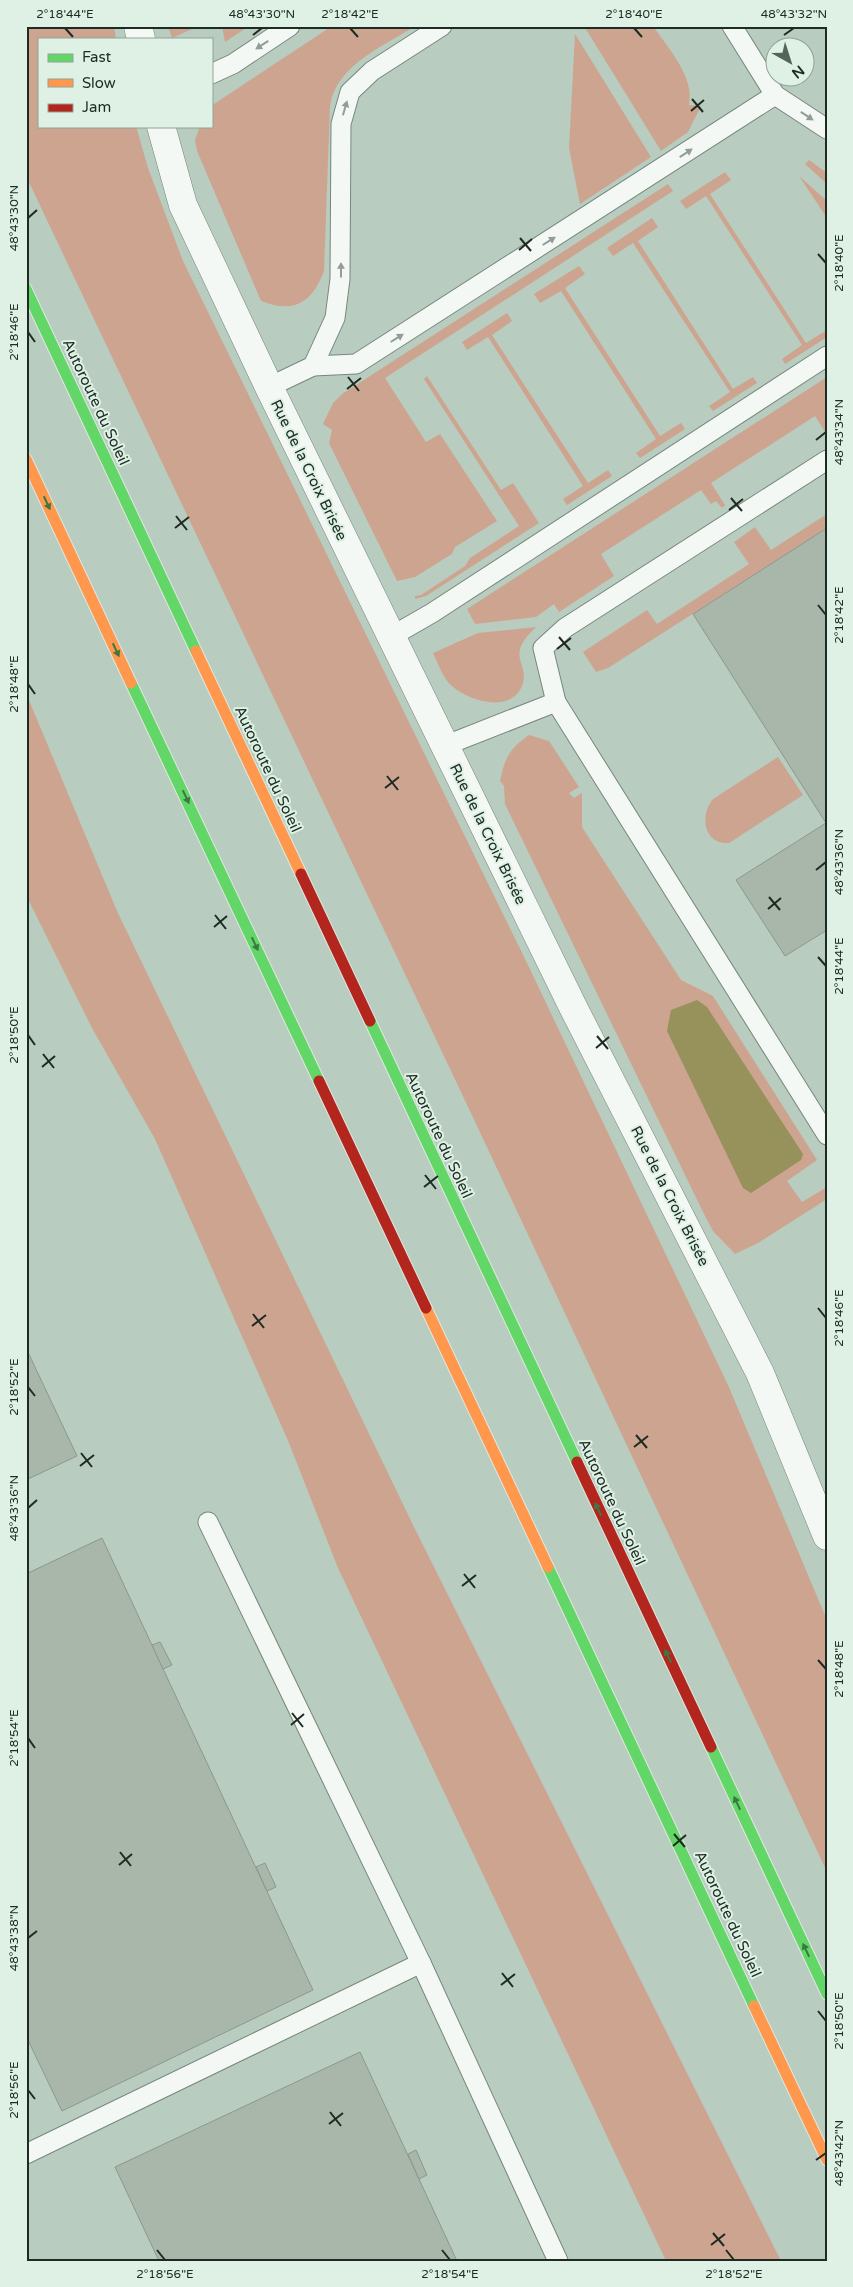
<svg xmlns="http://www.w3.org/2000/svg" width="853" height="2287" font-family="'Varela Round',sans-serif">
<style>
.green{fill:#cda490}
.water{fill:#97915c}
.building{fill:#a9b6aa;stroke:#8b998c}
.lines{fill:none;stroke-linecap:round;stroke-linejoin:round}
.lane-casing{stroke:#77877c;stroke-width:21}
.street-casing{stroke:#77877c;stroke-width:29}
.fast-casing{stroke:#dfe8e2;stroke-width:13}
.slow-casing{stroke:#dfe8e2;stroke-width:13}
.jam-casing{stroke:#dfe8e2;stroke-width:13}
.lane{stroke:#f4f8f5;stroke-width:19}
.street{stroke:#f4f8f5;stroke-width:28}
.fast{stroke:#63d668;stroke-width:11}
.slow{stroke:#ff974d;stroke-width:11}
.jam{stroke:#b3261e;stroke-width:11}
.oneway{fill:#939c96}
.oneway2{fill:#3c7842}
.ticks{fill:none;stroke:#1d2b22;stroke-width:2}
.labels{text-anchor:middle;dominant-baseline:central;stroke-width:4;stroke-linejoin:round;paint-order:stroke}
.street-label{font-size:15px;fill:#1d2b22;stroke:#def1e4}
.neatline{fill:none;stroke:#1d2b22;stroke-width:2}
.ticks-label{font-size:12px;text-anchor:middle;fill:#1d2b22}
</style>
<rect width="100%" height="100%" fill="#b8cdbf"/>
<!-- green -->
<g class="green">
<polygon points="26,26 114,26 116,39 39,39 39,126 136,126 148,168 183,261 528,965 728,1385 827,1620 827,1872 470,1111 26,176"/>
<polygon points="168,26 199,26 172,38"/>
<polygon points="222,26 249,26 225,42"/>
<path d="M 332,26 L 415,26 C 383,47 336,65 330,106 L 324,271 C 312,303 294,314 261,301 L 197,151 L 195,140 L 199,129 L 197,126 L 211,126 L 211,106 Z"/>
<path d="M 584,26 L 653,26 C 668,48 695,77 689,105 L 701,106 L 688,132 L 661,151 Z"/>
<polygon points="575,34 651,157 580,204 569,148"/>
<polygon points="809,160 827,173 827,184 805,164"/>
<polygon points="725,172 731,180 710,194 806,343 827,330 827,337 785,364 782,359 802,345 706,196 686,209 680,201"/>
<polygon points="799,176 827,201 827,218"/>
<polygon points="668,184 673,191 385,378 426,442 440,434 497,521 455,547 452,554 415,577 397,581 329,443 332,430 323,424 333,403 342,394"/>
<polygon points="652,218 658,227 638,241 733,389 753,377 757,383 713,411 709,406 730,392 633,243 613,256 607,248"/>
<polygon points="579,266 585,274 565,288 660,436 681,423 685,429 640,458 636,453 656,439 561,291 540,303 534,294"/>
<polygon points="507,313 512,321 492,335 588,483 608,470 612,476 567,505 563,499 583,486 488,337 467,350 462,342"/>
<polygon points="427,376 501,490 513,483 539,523 426,596 415,599 415,596 421,595 465,566 470,558 519,526 424,379"/>
<polygon points="827,377 827,435 815,416 711,483 725,505 722,508 716,501 711,504 701,490 601,554 614,576 559,612 554,604 536,617 475,624 467,609"/>
<polygon points="827,514 827,528 608,668 596,672 583,652 647,610 657,624 749,564 734,542 755,527 771,550"/>
<path d="M 536,627 C 503,658 531,662 522,686 C 510,714 469,701 452,686 C 443,679 438,663 433,653 L 478,633 Z"/>
<polygon points="26,693 117,911 414,1527 781,2261 666,2261 338,1568 289,1443 155,1139 92,1028 26,895"/>
<path d="M 529,735 L 549,741 L 579,787 L 569,793 L 574,798 L 582,793 L 582,827 L 681,980 L 713,996 L 817,1160 L 787,1181 L 802,1202 L 827,1187 L 827,1199 L 758,1243 L 735,1254 L 713,1231 L 704,1214 L 505,804 L 504,786 L 500,781 C 505,758 509,749 529,735 Z"/>
<path d="M 778,757 L 803,795 L 729,843 C 704,845 699,816 713,799 Z"/>
</g>
<!-- water -->
<polygon class="water" points="697,1000 707,1007 803,1154 801,1160 751,1193 743,1188 667,1031 671,1010"/>
<!-- building -->
<g class="building">
<polygon points="827,528 827,930 785,956 736,880 826,823 693,614"/>
<polygon points="26,1348 77,1456 26,1480"/>
<polygon points="102,1538 313,1990 62,2111 26,2036 26,1574"/>
<polygon points="160,1642 172,1665 163,1669 152,1645"/>
<polygon points="265,1863 276,1887 267,1891 256,1867"/>
<polygon points="360,2052 457,2261 159,2261 115,2167"/>
<polygon points="416,2150 427,2175 419,2179 408,2154"/>
</g>
<g class="lines">
<defs>
<g id="lane">
<polyline points="732,26 775,95 827,129"/>
<polyline points="211,74 233,64 290,26"/>
<polyline points="313,366 356,364 775,95"/>
<polyline points="269,387 313,366 335,318 340,279 341,124 350,92 372,71 442,26"/>
<polyline points="392,636 432,613 827,356"/>
<polyline points="556,702 543,648 565,628 827,460"/>
<polyline points="444,746 556,702 827,1135"/>
<polyline points="208,1522 421,1963"/>
<polyline points="26,2154 421,1963 558,2261"/>
</g>
<g id="street">
<polyline points="138,26 141,39"/>
<polyline points="161,126 183,205 269,387 574,1009 760,1373 827,1536"/>
</g>
<g id="fast">
<polyline points="26,289 196,651"/>
<polyline points="131,683 319,1081"/>
<polyline points="370,1021 577,1462"/>
<polyline points="548,1567 754,2006"/>
<polyline points="711,1747 827,1994"/>
</g>
<g id="slow">
<polyline points="26,459 131,683"/>
<polyline points="196,651 301,874"/>
<polyline points="426,1308 548,1567"/>
<polyline points="754,2006 827,2160"/>
</g>
<g id="jam">
<polyline points="301,874 370,1021"/>
<polyline points="319,1081 426,1308"/>
<polyline points="577,1462 711,1747"/>
</g>
</defs>
<!-- lane casing -->
<use href="#lane" class="lane-casing"/>
<!-- street casing -->
<use href="#street" class="street-casing"/>
<!-- fast casing -->
<use href="#fast" class="fast-casing"/>
<!-- slow casing -->
<use href="#slow" class="slow-casing"/>
<!-- jam casing -->
<use href="#jam" class="jam-casing"/>
<!-- lane -->
<use href="#lane" class="lane"/>
<!-- street -->
<use href="#street" class="street"/>
<!-- fast -->
<use href="#fast" class="fast"/>
<!-- slow -->
<use href="#slow" class="slow"/>
<!-- jam -->
<use href="#jam" class="jam"/>
</g>
<!-- one-way arrows -->
<defs><path id="oneway-solid" d="M-6-.8H1V-3.2L6.5 0L1 3.2V.8H-6Z" transform="scale(1.25)"/></defs>
<g class="oneway">
<use href="#oneway-solid" transform="translate(262 45) rotate(147)"/>
<use href="#oneway-solid" transform="translate(345 108) rotate(-74)"/>
<use href="#oneway-solid" transform="translate(807 116) rotate(34)"/>
<use href="#oneway-solid" transform="translate(686 153) rotate(-33)"/>
<use href="#oneway-solid" transform="translate(549 241) rotate(-32)"/>
<use href="#oneway-solid" transform="translate(341 270) rotate(-90)"/>
<use href="#oneway-solid" transform="translate(397 338) rotate(-32)"/>
</g>
<g class="oneway2">
<use href="#oneway-solid" transform="translate(47 503) rotate(65)"/>
<use href="#oneway-solid" transform="translate(116 650) rotate(65)"/>
<use href="#oneway-solid" transform="translate(186 797) rotate(65)"/>
<use href="#oneway-solid" transform="translate(255 944) rotate(65)"/>
<use href="#oneway-solid" transform="translate(598 1509) rotate(-115)"/>
<use href="#oneway-solid" transform="translate(668 1656) rotate(-115)"/>
<use href="#oneway-solid" transform="translate(737 1803) rotate(-115)"/>
<use href="#oneway-solid" transform="translate(806 1950) rotate(-115)"/>
</g>
<!-- ticks -->
<path class="ticks" d="M 65,28 L 73,37M 350,28 L 358,37M 634,28 L 642,37M 253,35 L 262,28M 784,35 L 794,28M 692,99 L 703,112M 691,111 L 704,100M 28,218 L 37,210M 520,238 L 531,251M 519,250 L 532,239M 818,254 L 826,263M 28,332 L 35,342M 348,377 L 359,391M 347,389 L 361,378M 816,440 L 826,432M 731,498 L 742,511M 729,510 L 743,499M 176,516 L 187,530M 175,528 L 189,517M 818,605 L 826,615M 559,637 L 570,650M 557,649 L 571,638M 28,684 L 35,694M 387,776 L 398,790M 385,788 L 399,777M 816,870 L 826,862M 769,897 L 780,910M 768,909 L 781,898M 215,915 L 226,929M 214,927 L 227,916M 818,957 L 826,966M 28,1035 L 35,1045M 597,1036 L 608,1049M 596,1048 L 609,1037M 43,1054 L 54,1068M 42,1067 L 55,1056M 425,1175 L 436,1189M 424,1187 L 438,1176M 818,1308 L 826,1318M 253,1314 L 264,1328M 252,1326 L 266,1315M 28,1387 L 35,1396M 636,1435 L 647,1448M 634,1447 L 648,1436M 81,1453 L 92,1467M 80,1466 L 94,1455M 28,1508 L 37,1500M 464,1574 L 475,1588M 462,1586 L 476,1575M 818,1660 L 826,1669M 292,1713 L 303,1727M 291,1725 L 304,1714M 28,1738 L 35,1748M 674,1834 L 685,1847M 673,1846 L 686,1835M 120,1852 L 131,1866M 119,1865 L 132,1854M 28,1938 L 37,1931M 502,1973 L 513,1987M 501,1985 L 515,1974M 818,2011 L 826,2021M 28,2090 L 35,2099M 330,2112 L 341,2126M 329,2124 L 343,2113M 816,2160 L 826,2153M 713,2233 L 724,2246M 711,2245 L 725,2234M 157,2250 L 165,2260M 442,2250 L 450,2260M 726,2250 L 734,2260"/>
<g class="labels">
<!-- street labels -->
<g class="street-label">
<text transform="translate(96 402) rotate(65)">Autoroute du Soleil</text>
<text transform="translate(309 470) rotate(64)">Rue de la Croix Brisée</text>
<text transform="translate(268 769) rotate(65)">Autoroute du Soleil</text>
<text transform="translate(488 834) rotate(64)">Rue de la Croix Brisée</text>
<text transform="translate(439 1135) rotate(65)">Autoroute du Soleil</text>
<text transform="translate(670 1196) rotate(63)">Rue de la Croix Brisée</text>
<text transform="translate(612 1502) rotate(65)">Autoroute du Soleil</text>
<text transform="translate(728 1914) rotate(65)">Autoroute du Soleil</text>
</g>
</g>
<!-- border -->
<rect width="853" height="2287" fill="none" stroke="#def1e4" stroke-width="55"/>
<!-- legend -->
<rect x="38" y="38" width="175" height="90" fill="#def1e4" stroke="#91a296"/>
<rect x="48" y="54" width="25" height="8" fill="#63d668" stroke="#91a296"/>
<text x="82" y="62" font-size="15" fill="#1d2b22">Fast</text>
<rect x="48" y="79" width="25" height="8" fill="#ff974d" stroke="#91a296"/>
<text x="82" y="88" font-size="15" fill="#1d2b22">Slow</text>
<rect x="48" y="104" width="25" height="8" fill="#b3261e" stroke="#91a296"/>
<text x="82" y="112" font-size="15" fill="#1d2b22">Jam</text>
<!-- north arrow -->
<g transform="translate(790 62) rotate(141)"><circle r="24" fill="#def1e4" stroke="#91a296"/>
<path d="M0-4L9 19L0 12L-9 19Z" fill="#536459"/>
<text y="-8" font-size="14" font-weight="bold" text-anchor="middle" fill="#1d2b22">N</text>
</g>
<rect x="28" y="28" width="798" height="2232" class="neatline"/>
<g class="ticks-label">
<text x="65" y="18">2°18'44"E</text>
<text x="262" y="18">48°43'30"N</text>
<text x="350" y="18">2°18'42"E</text>
<text x="634" y="18">2°18'40"E</text>
<text x="794" y="18">48°43'32"N</text>
<text transform="translate(14 218) rotate(-90)" y="4">48°43'30"N</text>
<text transform="translate(839 263) rotate(-90)" y="4">2°18'40"E</text>
<text transform="translate(14 332) rotate(-90)" y="4">2°18'46"E</text>
<text transform="translate(839 432) rotate(-90)" y="4">48°43'34"N</text>
<text transform="translate(839 615) rotate(-90)" y="4">2°18'42"E</text>
<text transform="translate(14 684) rotate(-90)" y="4">2°18'48"E</text>
<text transform="translate(839 862) rotate(-90)" y="4">48°43'36"N</text>
<text transform="translate(839 966) rotate(-90)" y="4">2°18'44"E</text>
<text transform="translate(14 1035) rotate(-90)" y="4">2°18'50"E</text>
<text transform="translate(839 1318) rotate(-90)" y="4">2°18'46"E</text>
<text transform="translate(14 1387) rotate(-90)" y="4">2°18'52"E</text>
<text transform="translate(14 1508) rotate(-90)" y="4">48°43'36"N</text>
<text transform="translate(839 1669) rotate(-90)" y="4">2°18'48"E</text>
<text transform="translate(14 1738) rotate(-90)" y="4">2°18'54"E</text>
<text transform="translate(14 1938) rotate(-90)" y="4">48°43'38"N</text>
<text transform="translate(839 2021) rotate(-90)" y="4">2°18'50"E</text>
<text transform="translate(14 2090) rotate(-90)" y="4">2°18'56"E</text>
<text transform="translate(839 2153) rotate(-90)" y="4">48°43'42"N</text>
<text x="165" y="2278">2°18'56"E</text>
<text x="450" y="2278">2°18'54"E</text>
<text x="734" y="2278">2°18'52"E</text>
</g>
</svg>
